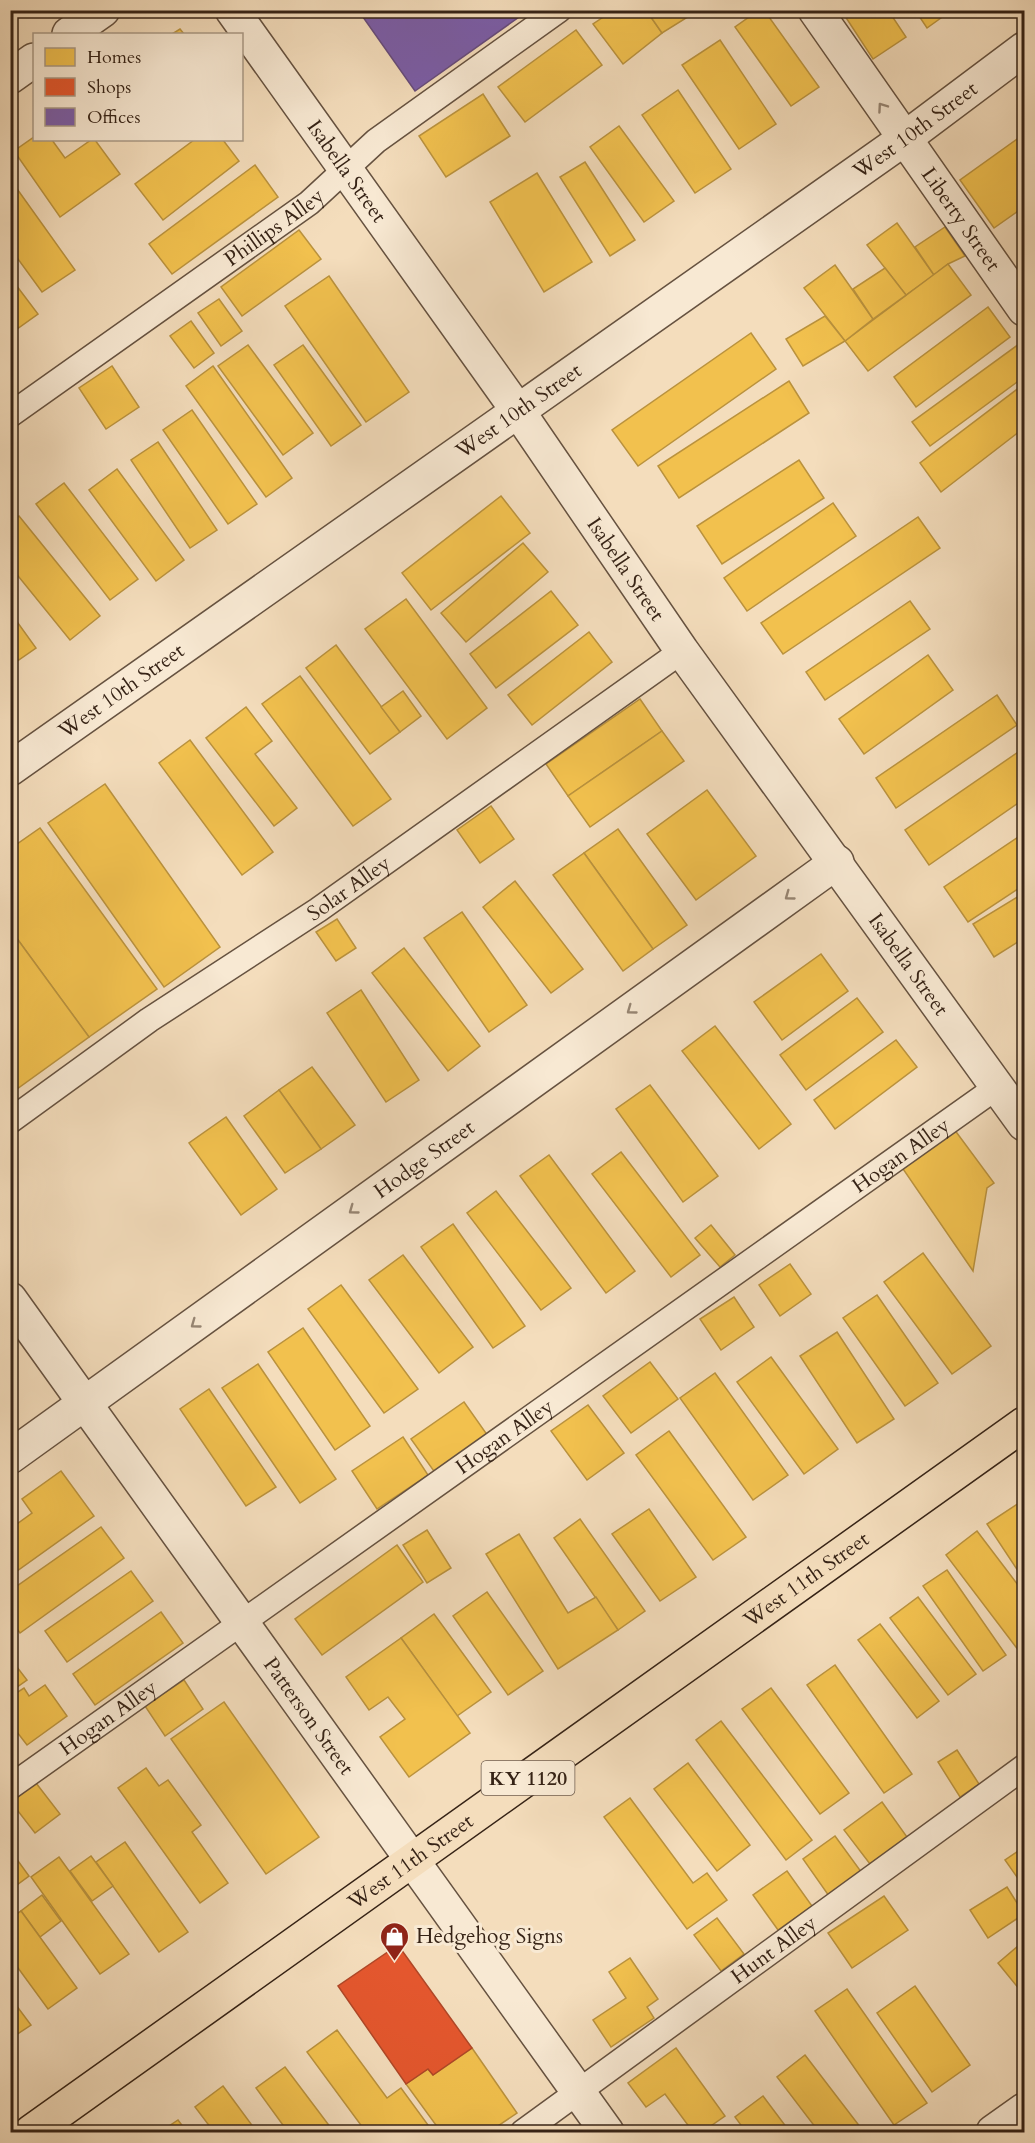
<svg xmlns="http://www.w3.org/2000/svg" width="1035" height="2143" font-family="Cardo,serif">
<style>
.homes{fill:#f2c14e;stroke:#ba923d;stroke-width:1.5}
.shops{fill:#e4572e;stroke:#b04727;stroke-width:1.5}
.offices{fill:#7b5ea7;stroke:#664c7c;stroke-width:1.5}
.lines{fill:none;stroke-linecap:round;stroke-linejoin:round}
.service-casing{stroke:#665240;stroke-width:27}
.minor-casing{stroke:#665240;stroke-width:36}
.tertiary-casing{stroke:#665240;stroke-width:36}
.primary-casing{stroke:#362316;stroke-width:36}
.service{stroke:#f8e9d3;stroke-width:24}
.minor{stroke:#f8e9d3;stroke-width:33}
.tertiary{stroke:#f8e9d3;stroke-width:33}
.primary{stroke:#f4ddbc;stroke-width:33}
.oneway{stroke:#978674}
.labels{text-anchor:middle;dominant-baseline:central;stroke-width:6;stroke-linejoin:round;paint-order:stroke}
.shield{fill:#f8e9d3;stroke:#705e4f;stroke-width:1.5}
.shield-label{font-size:20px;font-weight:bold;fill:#362316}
.street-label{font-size:21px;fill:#362316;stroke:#f8e9d3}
.poi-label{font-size:21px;fill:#362316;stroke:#f8e9d3;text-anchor:start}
</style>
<rect width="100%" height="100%" fill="#f4ddbc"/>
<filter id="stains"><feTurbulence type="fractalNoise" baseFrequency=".00333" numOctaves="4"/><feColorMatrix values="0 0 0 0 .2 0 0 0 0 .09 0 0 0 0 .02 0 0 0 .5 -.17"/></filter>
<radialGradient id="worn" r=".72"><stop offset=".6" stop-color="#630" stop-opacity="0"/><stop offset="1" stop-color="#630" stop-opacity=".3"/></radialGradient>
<!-- homes -->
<g class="homes">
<polygon points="614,10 646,10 662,33 623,64 593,24"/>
<polygon points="646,10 699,10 662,33"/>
<polygon points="759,10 764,10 819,87 791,106 735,27"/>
<polygon points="841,10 888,10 906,37 873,59"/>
<polygon points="915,10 952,10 927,28"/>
<polygon points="180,29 184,34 172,34"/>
<polygon points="576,30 602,65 525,122 498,87"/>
<polygon points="720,40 776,124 739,149 682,65"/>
<polygon points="678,90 731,169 695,193 642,115"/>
<polygon points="483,94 510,136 446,177 419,136"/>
<polygon points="619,126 674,201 644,222 590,147"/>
<polygon points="1024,134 1024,207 994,228 960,180"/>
<polygon points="34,137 34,140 52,140 65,158 91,140 95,140 120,174 60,217 14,151"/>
<polygon points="194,140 223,140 239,161 163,220 135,184"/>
<polygon points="585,162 635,240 610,256 560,177"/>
<polygon points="255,165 278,197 172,274 149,244"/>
<polygon points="537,173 592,262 544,292 490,202"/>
<polygon points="10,179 75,270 42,292 10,248"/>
<polygon points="897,223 934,275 906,295 867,245"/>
<polygon points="945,227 965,256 948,264 934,275 915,247"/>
<polygon points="299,230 321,259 242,316 221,287"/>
<polygon points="1024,246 1024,257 1019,250"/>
<polygon points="948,264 971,295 868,371 845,341"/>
<polygon points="835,265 873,319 845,341 804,288"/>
<polygon points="885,268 906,295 873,319 853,289"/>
<polygon points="329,276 409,392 366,422 285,306"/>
<polygon points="10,277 38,314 10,334"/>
<polygon points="219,299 242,331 221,346 198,313"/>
<polygon points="988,307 1010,337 916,407 894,377"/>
<polygon points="825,316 845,341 803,366 786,339"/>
<polygon points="191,321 214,353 194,368 170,336"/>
<polygon points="751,333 776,369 638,466 612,430"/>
<polygon points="1019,344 1024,352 1024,377 930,446 912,422"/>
<polygon points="248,345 313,433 283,455 218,366"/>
<polygon points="303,345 361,425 331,446 274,365"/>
<polygon points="112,366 139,407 106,429 79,388"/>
<polygon points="213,366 292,478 266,497 186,386"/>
<polygon points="789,381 809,413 679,498 658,466"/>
<polygon points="1024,384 1024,428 941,492 920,463"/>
<polygon points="192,410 257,504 228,524 163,430"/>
<polygon points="158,442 217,530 190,548 131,460"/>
<polygon points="799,460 824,498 722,564 697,526"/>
<polygon points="117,469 184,560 156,581 89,490"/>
<polygon points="64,483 138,579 110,600 36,504"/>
<polygon points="501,496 530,533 431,610 402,573"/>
<polygon points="833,503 856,536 747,611 724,578"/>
<polygon points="19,516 100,616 70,640 10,566 10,523"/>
<polygon points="918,517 940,548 783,654 761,623"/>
<polygon points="523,543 548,572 466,642 441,613"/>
<polygon points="551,591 578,625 496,688 470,654"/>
<polygon points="406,599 487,708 447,739 365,629"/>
<polygon points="910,601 930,629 825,700 806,672"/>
<polygon points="10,612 36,648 10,666"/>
<polygon points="589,632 612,662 532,725 508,695"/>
<polygon points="336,645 400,732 370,754 306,668"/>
<polygon points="928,655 953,690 864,754 839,719"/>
<polygon points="300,676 391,799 353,826 262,704"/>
<polygon points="403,691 421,716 400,732 381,707"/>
<polygon points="997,695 1017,725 896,808 876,778"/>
<polygon points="640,699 662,731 568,796 546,764"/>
<polygon points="246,707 272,741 255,754 297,808 274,826 206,738"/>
<polygon points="662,731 684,761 590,827 568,796"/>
<polygon points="190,740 273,852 242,875 159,763"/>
<polygon points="1024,748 1024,799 929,865 905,830"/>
<polygon points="105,784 220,947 164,987 48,823"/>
<polygon points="707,790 756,856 696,900 647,834"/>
<polygon points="491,806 514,839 480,863 457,830"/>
<polygon points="40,828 157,989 89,1037 10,929 10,849"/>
<polygon points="618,829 687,925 653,949 584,853"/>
<polygon points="1024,833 1024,885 968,922 944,887"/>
<polygon points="584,853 653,949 623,971 553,875"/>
<polygon points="515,881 583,969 551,993 483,907"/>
<polygon points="1024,893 1024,938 994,957 973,924"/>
<polygon points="462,912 527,1005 489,1032 424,938"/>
<polygon points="337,919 356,948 336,961 316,932"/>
<polygon points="10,929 89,1037 10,1094"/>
<polygon points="404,948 480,1046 448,1071 372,973"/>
<polygon points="821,954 848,991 782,1040 754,1002"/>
<polygon points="361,990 419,1080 386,1102 327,1013"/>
<polygon points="857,998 883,1032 806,1090 780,1055"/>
<polygon points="715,1026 791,1124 759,1149 682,1051"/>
<polygon points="896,1040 917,1067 835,1129 814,1100"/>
<polygon points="312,1067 355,1125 321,1149 279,1090"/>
<polygon points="650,1085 718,1176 683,1202 616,1109"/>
<polygon points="279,1090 321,1149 285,1173 244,1116"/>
<polygon points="226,1117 277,1189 241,1215 189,1143"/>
<polygon points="954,1129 994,1183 987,1188 973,1271 901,1166"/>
<polygon points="621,1152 700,1255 671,1277 592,1174"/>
<polygon points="549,1155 635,1271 606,1293 520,1176"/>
<polygon points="496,1191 571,1288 541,1310 467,1213"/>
<polygon points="453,1224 525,1326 493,1348 421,1247"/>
<polygon points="711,1225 735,1255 720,1267 695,1238"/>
<polygon points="923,1253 991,1346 952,1374 884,1282"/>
<polygon points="403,1255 473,1347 439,1373 369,1280"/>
<polygon points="790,1264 811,1294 780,1316 759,1285"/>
<polygon points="341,1285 418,1389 384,1413 308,1309"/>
<polygon points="877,1295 938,1383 905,1406 843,1318"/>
<polygon points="734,1297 754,1327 721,1350 700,1319"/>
<polygon points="303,1328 370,1426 335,1450 268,1352"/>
<polygon points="837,1332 894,1419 857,1443 800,1356"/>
<polygon points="771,1357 838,1449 804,1474 737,1382"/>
<polygon points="650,1362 678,1399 631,1433 603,1396"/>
<polygon points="258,1364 336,1479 300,1503 222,1388"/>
<polygon points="715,1373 788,1475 753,1500 680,1398"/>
<polygon points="209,1389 276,1487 246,1506 180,1409"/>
<polygon points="10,1396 17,1406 10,1410"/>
<polygon points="464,1402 488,1436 436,1474 411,1439"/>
<polygon points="588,1405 624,1453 587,1480 551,1431"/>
<polygon points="669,1431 746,1537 713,1560 636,1455"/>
<polygon points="403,1437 428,1475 377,1509 352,1471"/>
<polygon points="61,1471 94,1516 10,1576 10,1529 32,1513 22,1499"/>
<polygon points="1019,1503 1024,1511 1024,1580 987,1524"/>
<polygon points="649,1509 696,1577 660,1601 612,1534"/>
<polygon points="580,1519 645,1611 618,1630 554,1538"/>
<polygon points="101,1527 124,1558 20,1633 10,1619 10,1591"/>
<polygon points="427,1530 451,1568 427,1583 403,1545"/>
<polygon points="977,1531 1024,1593 1024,1653 1022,1655 946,1555"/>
<polygon points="519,1534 568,1613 596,1597 618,1630 558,1669 486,1554"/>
<polygon points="397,1545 423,1582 322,1655 295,1619"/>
<polygon points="947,1570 1006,1655 983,1671 923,1586"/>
<polygon points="131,1571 153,1601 67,1662 45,1631"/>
<polygon points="487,1592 543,1671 508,1695 453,1616"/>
<polygon points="918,1597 976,1674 948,1695 890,1618"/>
<polygon points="161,1612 183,1643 95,1705 73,1674"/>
<polygon points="434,1614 491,1692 457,1716 401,1638"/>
<polygon points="880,1624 939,1701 917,1718 858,1640"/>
<polygon points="401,1638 470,1733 409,1777 380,1737 405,1719 388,1697 369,1710 346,1677"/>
<polygon points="10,1658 27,1680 10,1692"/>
<polygon points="835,1665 912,1774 884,1793 807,1685"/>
<polygon points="184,1680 203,1709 165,1736 145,1706"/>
<polygon points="45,1685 67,1716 27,1745 10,1723 10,1697 24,1688 29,1696"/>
<polygon points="771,1688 849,1793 820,1814 742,1709"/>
<polygon points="224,1702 319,1837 266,1874 171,1739"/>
<polygon points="721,1721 812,1840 786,1860 696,1740"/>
<polygon points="957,1750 979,1784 960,1797 938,1762"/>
<polygon points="688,1763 750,1845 717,1871 654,1789"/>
<polygon points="146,1768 159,1786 168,1780 201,1825 192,1832 228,1883 200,1903 118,1788"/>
<polygon points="36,1783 60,1814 35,1833 11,1802"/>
<polygon points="630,1798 693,1883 707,1873 727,1900 687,1929 604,1817"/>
<polygon points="882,1802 907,1837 870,1864 844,1830"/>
<polygon points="835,1836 862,1873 829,1896 803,1859"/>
<polygon points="125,1842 188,1932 159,1952 96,1862"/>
<polygon points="10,1846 15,1852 13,1854 29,1876 10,1890"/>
<polygon points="1024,1847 1024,1887 1005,1860"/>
<polygon points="91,1856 113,1886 92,1901 70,1871"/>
<polygon points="59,1857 129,1954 100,1974 31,1877"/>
<polygon points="787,1871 812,1906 778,1930 753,1895"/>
<polygon points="1007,1887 1024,1914 988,1938 970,1910"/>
<polygon points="42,1895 61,1921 40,1937 21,1911"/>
<polygon points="884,1896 908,1930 852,1968 828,1933"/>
<polygon points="21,1911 77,1988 48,2009 10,1957 10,1918"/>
<polygon points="717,1918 744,1954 721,1971 694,1935"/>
<polygon points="1024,1941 1024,1995 998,1963"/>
<polygon points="630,1958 658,1999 647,2007 654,2018 611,2047 593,2020 626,1998 609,1972"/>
<polygon points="915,1986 970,2065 932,2092 877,2013"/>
<polygon points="847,1989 927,2103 894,2125 815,2011"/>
<polygon points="10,1997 31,2025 10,2039"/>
<polygon points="337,2030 387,2098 401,2088 428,2125 417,2132 366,2132 307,2052"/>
<polygon points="472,2048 517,2113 489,2132 441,2132 406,2084 428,2069 433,2075"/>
<polygon points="676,2048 725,2116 702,2132 693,2132 665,2094 646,2107 628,2083"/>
<polygon points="805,2055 864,2132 819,2132 777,2077"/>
<polygon points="285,2067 334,2132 288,2132 256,2088"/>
<polygon points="223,2086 257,2132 214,2132 195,2107"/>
<polygon points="763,2096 790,2132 746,2132 735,2117"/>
<polygon points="178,2120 187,2132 160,2132"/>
</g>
<!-- shops -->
<polygon class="shops" points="398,1945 472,2048 433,2075 428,2069 406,2084 338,1986"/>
<!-- offices -->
<polygon class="offices" points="358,10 529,10 415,91"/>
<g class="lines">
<defs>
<g id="service">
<path id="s1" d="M 10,415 L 309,203 L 376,141 L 559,10"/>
<path id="s2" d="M 10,1121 L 149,1020 L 318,910 L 682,651"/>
<path id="s3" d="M 10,1787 L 997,1087"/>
<path id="s4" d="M 523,2132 L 1024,1767"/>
</g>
<g id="minor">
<path id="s5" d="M 232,10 L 518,411 L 682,651 L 1024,1124"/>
<path id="s6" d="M 815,10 L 1024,309"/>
<polyline points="69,34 103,10"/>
<polyline points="10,77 34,60"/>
<path id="s7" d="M 10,1299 L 607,2132"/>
<path id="s8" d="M 10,1457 L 837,862"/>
<polyline points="993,2132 1024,2110"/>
</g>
<g id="tertiary">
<path id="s9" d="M 10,769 L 904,139 L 1024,49"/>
</g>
<g id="primary">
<path id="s10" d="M 31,2132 L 1024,1424"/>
</g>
</defs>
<!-- service casing -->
<use href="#service" class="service-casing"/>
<!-- minor casing -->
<use href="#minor" class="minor-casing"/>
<!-- tertiary casing -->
<use href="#tertiary" class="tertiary-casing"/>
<!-- primary casing -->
<use href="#primary" class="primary-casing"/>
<!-- service -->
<use href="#service" class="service"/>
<!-- minor -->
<use href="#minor" class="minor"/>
<!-- tertiary -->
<use href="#tertiary" class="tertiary"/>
<!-- primary -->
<use href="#primary" class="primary"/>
</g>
<!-- one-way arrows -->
<defs><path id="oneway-chevron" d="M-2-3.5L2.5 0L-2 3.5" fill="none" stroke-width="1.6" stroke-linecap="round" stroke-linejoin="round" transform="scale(1.5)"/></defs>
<g class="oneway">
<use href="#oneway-chevron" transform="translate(882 107) rotate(-125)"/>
<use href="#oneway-chevron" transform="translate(789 896) rotate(144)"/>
<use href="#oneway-chevron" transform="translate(631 1010) rotate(144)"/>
<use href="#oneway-chevron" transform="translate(353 1210) rotate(144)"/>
<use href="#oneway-chevron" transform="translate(195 1324) rotate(144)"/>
</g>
<!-- icons -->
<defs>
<symbol id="shop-pin" viewBox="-11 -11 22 30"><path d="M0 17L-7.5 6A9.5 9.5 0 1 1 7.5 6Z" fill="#8f2418" stroke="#f8e9d3"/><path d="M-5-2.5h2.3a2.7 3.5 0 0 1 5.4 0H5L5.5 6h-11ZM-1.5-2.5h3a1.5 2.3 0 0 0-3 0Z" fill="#fff"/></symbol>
</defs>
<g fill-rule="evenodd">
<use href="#shop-pin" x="378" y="1920" width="33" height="45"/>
</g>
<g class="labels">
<!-- shield labels -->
<rect class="shield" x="481.5" y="1761" width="93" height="34" rx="4.5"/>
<g class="shield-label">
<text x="528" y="1778">KY 1120</text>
</g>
<!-- street labels -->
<g class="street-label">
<text stroke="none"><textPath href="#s9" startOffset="1108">West 10th Street</textPath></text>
<text stroke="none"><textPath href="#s5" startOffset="198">Isabella Street</textPath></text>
<text stroke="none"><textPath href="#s6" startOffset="255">Liberty Street</textPath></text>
<text stroke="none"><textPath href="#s1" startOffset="324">Phillips Alley</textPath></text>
<text stroke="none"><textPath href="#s9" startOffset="622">West 10th Street</textPath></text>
<text stroke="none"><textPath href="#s5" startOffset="684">Isabella Street</textPath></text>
<text stroke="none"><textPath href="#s9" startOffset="136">West 10th Street</textPath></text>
<text stroke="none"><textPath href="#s2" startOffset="411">Solar Alley</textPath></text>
<text stroke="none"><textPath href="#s5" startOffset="1170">Isabella Street</textPath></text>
<text stroke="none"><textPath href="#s3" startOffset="1092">Hogan Alley</textPath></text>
<text stroke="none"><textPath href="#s8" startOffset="510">Hodge Street</textPath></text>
<text stroke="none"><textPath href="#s3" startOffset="606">Hogan Alley</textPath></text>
<text stroke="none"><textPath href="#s10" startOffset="952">West 11th Street</textPath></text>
<text stroke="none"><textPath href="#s7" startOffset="513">Patterson Street</textPath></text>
<text stroke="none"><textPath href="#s3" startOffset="120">Hogan Alley</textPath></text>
<text stroke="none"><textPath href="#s10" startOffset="466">West 11th Street</textPath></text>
<text stroke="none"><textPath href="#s4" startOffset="310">Hunt Alley</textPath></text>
</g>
<!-- poi labels -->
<g class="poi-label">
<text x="416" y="1936">Hedgehog Signs</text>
</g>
</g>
<!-- margin -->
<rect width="1035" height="2143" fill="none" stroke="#f4ddbc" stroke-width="36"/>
<rect x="12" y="12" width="1011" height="2119" fill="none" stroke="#362316" stroke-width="3"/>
<rect x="18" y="18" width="999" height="2107" fill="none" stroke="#362316" stroke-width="1.5"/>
<!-- legend -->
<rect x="33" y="33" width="210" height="108" fill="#f8e9d3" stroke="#aa9a87" stroke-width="1.5"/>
<rect x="45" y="48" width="30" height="18" fill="#f2c14e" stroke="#aa9a87" stroke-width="1.5"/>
<text x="87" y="63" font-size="18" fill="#362316">Homes</text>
<rect x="45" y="78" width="30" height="18" fill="#e4572e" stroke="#aa9a87" stroke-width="1.5"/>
<text x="87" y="93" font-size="18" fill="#362316">Shops</text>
<rect x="45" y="108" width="30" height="18" fill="#7b5ea7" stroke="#aa9a87" stroke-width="1.5"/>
<text x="87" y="123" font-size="18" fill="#362316">Offices</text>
<rect width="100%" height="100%" filter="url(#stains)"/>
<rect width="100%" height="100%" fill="url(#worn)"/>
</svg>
